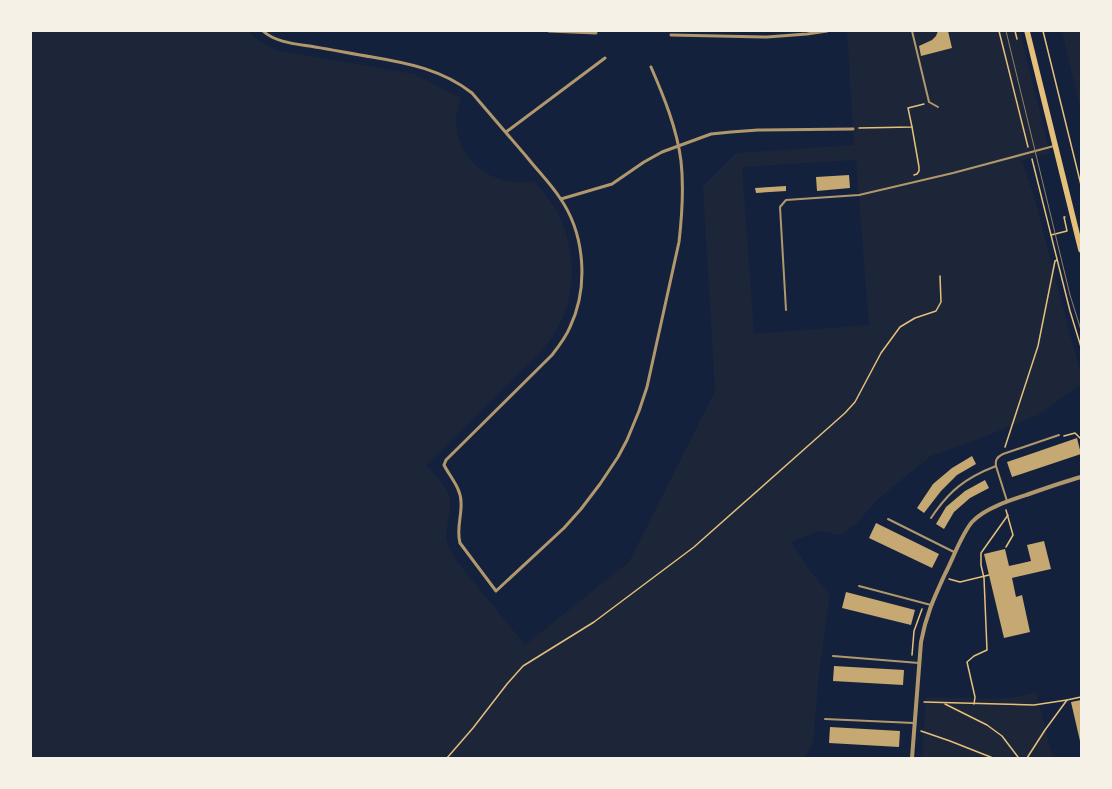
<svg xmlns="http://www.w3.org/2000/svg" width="1112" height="789" font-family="Karla,sans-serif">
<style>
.green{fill:#1d2539;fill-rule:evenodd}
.building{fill:#c6a872}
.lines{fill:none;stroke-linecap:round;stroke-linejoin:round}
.path{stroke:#e5c07b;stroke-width:1.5}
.service{stroke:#b1986c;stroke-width:2}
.pedestrian{stroke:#b1986c;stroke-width:3}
.minor{stroke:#b1986c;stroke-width:4}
.secondary{stroke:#e5c07b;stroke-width:5.5}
.tram{stroke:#918062;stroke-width:1}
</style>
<rect width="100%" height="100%" fill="#14213d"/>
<!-- green -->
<g class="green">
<path d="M 31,31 L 248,31 L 258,40 L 275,50 L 414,74 L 461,98 C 459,105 457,112 456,119 C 456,162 494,188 534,181 C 542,190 550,200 556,210 C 573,239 577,283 564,314 C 559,328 551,339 542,350 L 426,465 C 433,473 446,485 449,495 C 453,506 446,524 446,536 C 447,545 451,551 455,559 L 525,645 L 629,562 L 715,391 L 703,186 L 736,153 L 854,145 L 847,31 L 1020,31 L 1050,154 L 1022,160 L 1035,200 L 1081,376 L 1081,384 L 1038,415 L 971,442 L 931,456 L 879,498 L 856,524 L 840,535 L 819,531 L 791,542 L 810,571 L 830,594 L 819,672 L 813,743 L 804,758 L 31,758 ZM 856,160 L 869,325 L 754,334 L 742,167 Z"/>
<polygon points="1062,31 1081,31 1081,112"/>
<polygon points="1036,692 1053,758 922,758 926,697 996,699 1016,697"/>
</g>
<!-- building -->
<g class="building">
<polygon points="938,31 948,31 952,48 921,56 919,46 932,40 936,36"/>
<polygon points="849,175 850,188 817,191 816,177"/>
<polygon points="786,186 786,191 756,193 755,188"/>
<polygon points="1077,438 1081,454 1012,477 1007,462"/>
<polygon points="972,456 976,464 957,475 941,491 924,513 917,508 933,484 952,468"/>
<polygon points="985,480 989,488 970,498 954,512 944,529 936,524 946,507 965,491"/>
<polygon points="876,523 939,554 932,568 869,538"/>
<polygon points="1044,541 1051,569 1012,578 1016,597 1022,595 1030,632 1004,638 984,554 1005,549 1009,566 1031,561 1027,545"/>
<polygon points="846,592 915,610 911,625 842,608"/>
<polygon points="834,666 904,670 903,685 833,681"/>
<polygon points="1081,700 1081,741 1080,741 1071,702"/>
<polygon points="830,727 900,731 899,747 829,743"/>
</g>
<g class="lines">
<!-- path -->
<g class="path">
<polyline points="999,31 1028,147"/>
<polyline points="1015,31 1017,39"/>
<polyline points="1043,31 1081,185"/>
<polyline points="912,127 919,167 919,171 917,174 914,175"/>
<polyline points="859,128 912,127 908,108 924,104"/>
<polyline points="1032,159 1070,311 1081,347"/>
<polyline points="1051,235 1067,231 1064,217 1065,217"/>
<polyline points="1064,436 1075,433 1081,439"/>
<polyline points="1005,447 1038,346 1055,261 1057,260"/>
<polyline points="1006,547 1013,535 1006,510"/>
<polyline points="949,579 960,582 989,575"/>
<polyline points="912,655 914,631 922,609"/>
<polyline points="924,702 1034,705 1067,700 1081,697"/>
<polyline points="945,704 987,725 1002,736 1018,757"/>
<polyline points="974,704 975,697 967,662 974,656 987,650 984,578 981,565 981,553 1008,515"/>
<polyline points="921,731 950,741 993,758"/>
<polyline points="447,758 473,728 507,684 523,666 594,622 694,547 845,413 855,402 881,353 900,327 915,318 936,311 941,302 940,276"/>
<polyline points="1027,758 1045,730 1067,700"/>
</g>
<!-- service -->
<g class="service">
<polyline points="912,31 929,102 938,107"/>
<polyline points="786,310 780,207 786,200 859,195 953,173 1054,146"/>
<path d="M 1007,501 L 996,466 C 995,460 997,457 1003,454 L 1059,435"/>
<path d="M 931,518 C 949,491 965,478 996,466"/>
<polyline points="888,519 954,552"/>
<polyline points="859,586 931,605"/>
<polyline points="833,656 919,663"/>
<polyline points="825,719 914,723"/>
</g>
<!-- pedestrian -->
<g class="pedestrian">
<path d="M 263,31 C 276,43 298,44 315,47 C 334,50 353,54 372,57 C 408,63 443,70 472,93 C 490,114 508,135 526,156 C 537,170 550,183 560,198 C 585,234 589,287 570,327 C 566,337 559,346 552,355 L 446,460 L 444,465 C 450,477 461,488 461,502 C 462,516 456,529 460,543 L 496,591 L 564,528 L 581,509 L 600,484 L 618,457 L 627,440 L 639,411 L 647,387 L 679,242 C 682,216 684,188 681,161 C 677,129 664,97 651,67"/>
<polyline points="549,31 596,33"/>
<polyline points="671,35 767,37 807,34 827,31"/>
<polyline points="506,132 605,58"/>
<polyline points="561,199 612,184 644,162 662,152 711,134 731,132 758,130 853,129"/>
</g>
<!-- minor -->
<path class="minor" d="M 912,758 L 921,642 C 926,615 934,598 945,574 C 953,559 961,535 972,522 C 985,508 1011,500 1029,494 C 1046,488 1063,482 1081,477"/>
<!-- secondary -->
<polyline class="secondary" points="1027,31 1081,250"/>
<!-- tram -->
<polyline class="tram" points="1006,31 1070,295 1081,330"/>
</g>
<!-- border -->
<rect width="1112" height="789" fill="none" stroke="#f6f1e7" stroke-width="64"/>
</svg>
